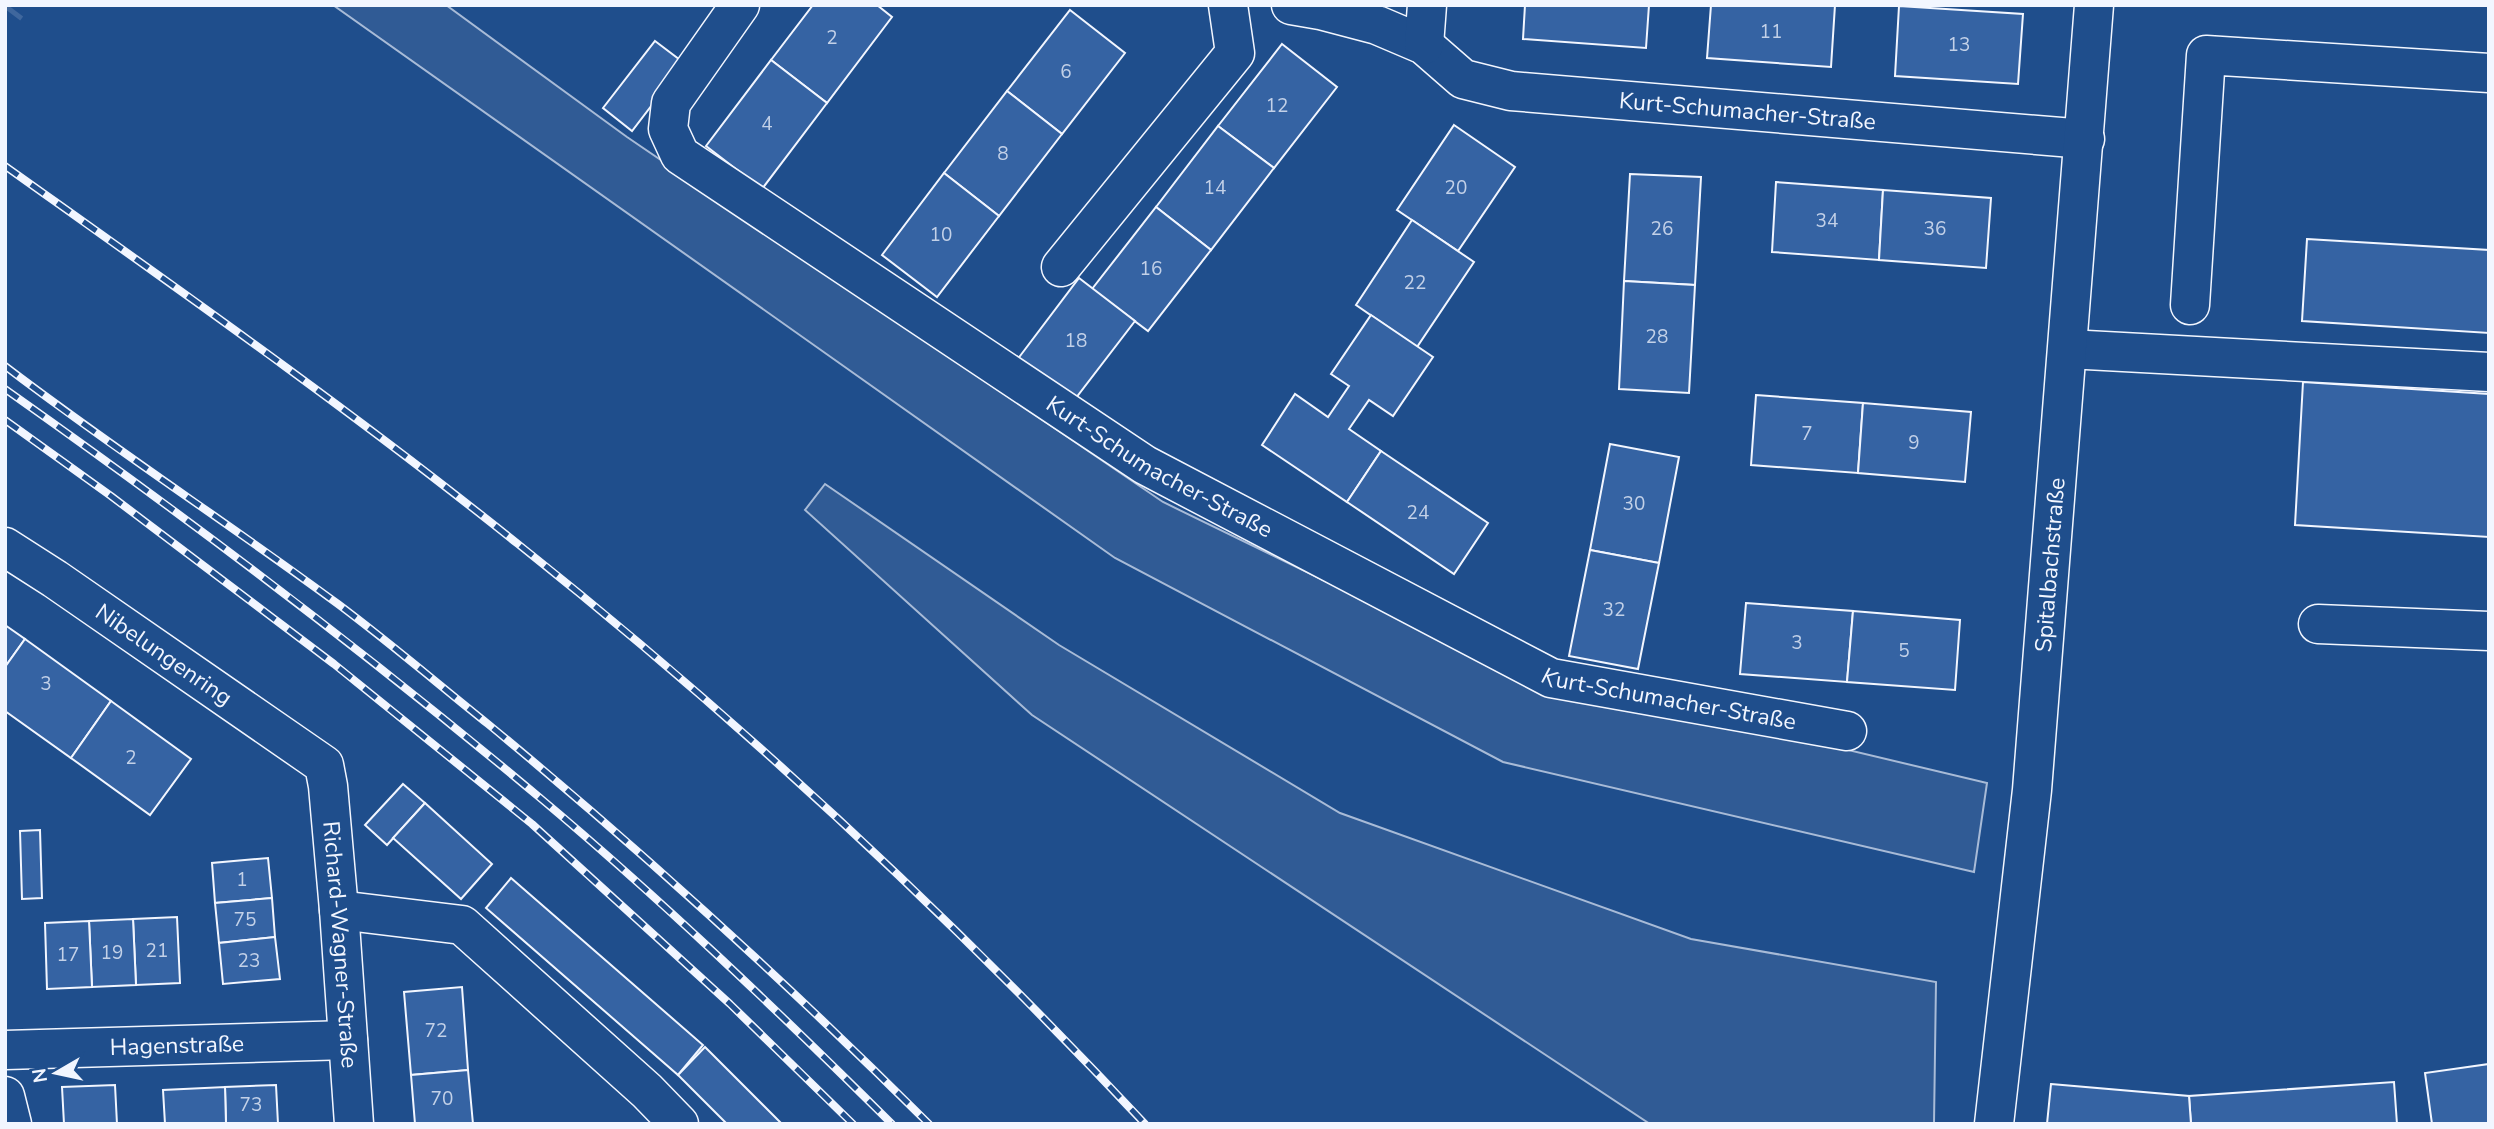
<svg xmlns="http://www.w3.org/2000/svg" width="2494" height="1129" font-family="'Nunito Sans',sans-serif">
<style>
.green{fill:#305b95;stroke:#a8bbd7;stroke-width:2}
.building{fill:#3563a3;stroke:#f2f6ff;stroke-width:2}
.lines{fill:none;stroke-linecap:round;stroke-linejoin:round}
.minor-tunnel{stroke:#3f679d;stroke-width:38;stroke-dasharray:38 19;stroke-linecap:butt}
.minor-casing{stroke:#f2f6ff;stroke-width:41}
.minor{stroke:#1f4e8c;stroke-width:38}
.rail-casing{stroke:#f2f6ff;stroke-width:8}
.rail{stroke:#1f4e8c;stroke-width:5;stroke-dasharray:16;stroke-linecap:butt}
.labels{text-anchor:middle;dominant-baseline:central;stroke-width:5;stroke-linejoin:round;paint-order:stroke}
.number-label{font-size:19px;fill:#c3d1e8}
.street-label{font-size:23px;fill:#f2f6ff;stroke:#1f4e8c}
</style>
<rect width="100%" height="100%" fill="#1f4e8c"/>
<!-- green -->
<g class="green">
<polygon points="333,5 446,5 627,137 1163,502 1532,682 1684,711 1987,783 1974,872 1503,762 1115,558"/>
<polygon points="825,484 1059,645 1340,813 1691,939 1936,982 1934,1124 1650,1124 1032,715 805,510"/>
</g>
<!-- building -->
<g class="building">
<polygon points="813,5 877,5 892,17 827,103 771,60"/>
<polygon points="1525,5 1649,5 1646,48 1523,39"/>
<polygon points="1711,5 1835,5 1831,67 1707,58"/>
<polygon points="1899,6 2023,14 2018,84 1895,76"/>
<polygon points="1070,10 1125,53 1062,134 1007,91"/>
<polygon points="655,41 684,63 632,131 603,108"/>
<polygon points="1282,44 1337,87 1274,168 1218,126"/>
<polygon points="771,60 827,103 762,189 706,146"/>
<polygon points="1007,91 1062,134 999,216 944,173"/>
<polygon points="1454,125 1515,167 1458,251 1397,210"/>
<polygon points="1218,126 1274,168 1211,250 1156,207"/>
<polygon points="944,173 999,216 937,297 882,255"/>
<polygon points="1630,174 1701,177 1695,285 1624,281"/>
<polygon points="1776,182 1883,190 1879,260 1772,252"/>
<polygon points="1883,190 1991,198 1986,268 1879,260"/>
<polygon points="1156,207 1211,250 1148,331 1092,289"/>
<polygon points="1412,220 1474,262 1417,347 1356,305"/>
<polygon points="2307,239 2489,250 2489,333 2302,321"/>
<polygon points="1079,278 1135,321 1072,403 1017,360"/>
<polygon points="1624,281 1695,285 1689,393 1619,389"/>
<polygon points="1371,315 1433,357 1393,416 1369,400 1349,429 1381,451 1347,502 1262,445 1295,394 1328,417 1349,386 1331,374"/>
<polygon points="2303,382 2489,394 2489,537 2295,525"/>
<polygon points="1756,395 1863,403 1858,473 1751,465"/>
<polygon points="1863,403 1971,412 1965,482 1858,473"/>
<polygon points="1610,444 1679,457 1659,563 1590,550"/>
<polygon points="1381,451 1488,523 1454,574 1347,502"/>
<polygon points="1590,550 1659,563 1638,669 1569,656"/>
<polygon points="1746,603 1853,611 1847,682 1740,674"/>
<polygon points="1853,611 1960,620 1955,690 1847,682"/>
<polygon points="5,625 25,639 5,667"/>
<polygon points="25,639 111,701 71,758 5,711 5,667"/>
<polygon points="111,701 191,759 150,815 71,758"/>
<polygon points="403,784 425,803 387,845 365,825"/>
<polygon points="425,803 492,864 461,899 393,838"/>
<polygon points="40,830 42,898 22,899 20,831"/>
<polygon points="268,858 272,898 215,903 212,863"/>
<polygon points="511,878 703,1045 678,1075 486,908"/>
<polygon points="272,898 275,937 219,943 215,903"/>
<polygon points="177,917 180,983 136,985 133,919"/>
<polygon points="133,919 136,985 92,987 89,921"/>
<polygon points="89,921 92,987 47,989 45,923"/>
<polygon points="275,937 280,979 223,984 219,943"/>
<polygon points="462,987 468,1070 411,1075 404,992"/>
<polygon points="705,1047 782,1124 727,1124 678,1075"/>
<polygon points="2489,1064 2489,1124 2432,1124 2425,1073"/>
<polygon points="468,1070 473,1124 415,1124 411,1075"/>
<polygon points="2394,1082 2397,1124 2191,1124 2189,1096"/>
<polygon points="2051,1084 2189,1096 2191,1124 2047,1124"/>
<polygon points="115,1085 117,1124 64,1124 62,1087"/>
<polygon points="276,1085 278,1124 226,1124 225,1087"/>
<polygon points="225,1087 226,1124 165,1124 163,1090"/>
</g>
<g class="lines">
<!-- minor-tunnel -->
<polyline class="minor-tunnel" points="5,9 8,5"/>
<defs>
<g id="minor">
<path id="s1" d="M 740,5 L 671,103 L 668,129 L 680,155 L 1145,465 L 1551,678 L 1847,731"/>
<path id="s2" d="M 1291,5 L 1320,10 L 1377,25 L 1424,45 L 1463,79 L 1511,91 L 2085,139"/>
<polyline points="1424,45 1427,5"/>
<polyline points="1061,267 1235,53 1228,5"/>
<polyline points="2190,305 2206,55 2489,73"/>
<polyline points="2068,349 2489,372"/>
<path id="s3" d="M 5,547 L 55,579 L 324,765 L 328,786 L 339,910 L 354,1124"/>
<polyline points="2318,624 2489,631"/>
<polyline points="339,910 462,925 647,1091 679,1124"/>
<path id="s4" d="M 5,1050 L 348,1040"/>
<polyline points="5,1096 12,1124"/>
<path id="s5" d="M 1994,1124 L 2032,790 L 2094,5"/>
</g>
</defs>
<!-- minor casing -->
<use href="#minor" class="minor-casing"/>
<!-- minor -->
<use href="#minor" class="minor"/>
<defs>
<g id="rail">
<path d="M 5,166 C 178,289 352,411 518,544 C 741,721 950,916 1145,1124"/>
<path d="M 5,366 C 114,449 228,523 338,604 C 389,642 438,684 488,724 C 641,850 788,984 929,1124"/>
<path d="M 5,389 C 188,518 367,653 539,797 C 662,900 778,1011 892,1124"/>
<polyline points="5,420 111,496 334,664 532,824 730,1004 853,1124"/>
</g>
</defs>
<!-- rail casing -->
<use href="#rail" class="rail-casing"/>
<!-- rail -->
<use href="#rail" class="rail"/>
</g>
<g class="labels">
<!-- number labels -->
<g class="number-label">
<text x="1771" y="32">11</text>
<text x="832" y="38">2</text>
<text x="1959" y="45">13</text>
<text x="1066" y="72">6</text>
<text x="1277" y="106">12</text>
<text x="767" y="124">4</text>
<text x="1003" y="154">8</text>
<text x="1215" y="188">14</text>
<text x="1456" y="188">20</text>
<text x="1827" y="221">34</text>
<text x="1662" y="229">26</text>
<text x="1935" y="229">36</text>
<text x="941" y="235">10</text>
<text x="1151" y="269">16</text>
<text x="1415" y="283">22</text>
<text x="1657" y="337">28</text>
<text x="1076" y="341">18</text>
<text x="1807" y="434">7</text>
<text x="1914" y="443">9</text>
<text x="1634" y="504">30</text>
<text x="1418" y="513">24</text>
<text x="1614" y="610">32</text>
<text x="1797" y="643">3</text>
<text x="1904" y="651">5</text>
<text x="46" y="684">3</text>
<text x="131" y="758">2</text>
<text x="242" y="880">1</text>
<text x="245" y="920">75</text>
<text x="157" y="951">21</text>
<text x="112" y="953">19</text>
<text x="68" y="955">17</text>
<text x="249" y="961">23</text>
<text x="436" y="1031">72</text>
<text x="442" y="1099">70</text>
<text x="251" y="1105">73</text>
</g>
<!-- street labels -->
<g class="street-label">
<text stroke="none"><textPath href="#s2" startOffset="478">Kurt-Schumacher-Straße</textPath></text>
<text stroke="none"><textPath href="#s1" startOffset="747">Kurt-Schumacher-Straße</textPath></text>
<text stroke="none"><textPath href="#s5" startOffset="562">Spitalbachstraße</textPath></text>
<text stroke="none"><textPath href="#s3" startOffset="192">Nibelungenring</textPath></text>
<text stroke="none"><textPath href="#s1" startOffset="1312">Kurt-Schumacher-Straße</textPath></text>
<text stroke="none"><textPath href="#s3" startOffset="567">Richard-Wagner-Straße</textPath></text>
<text stroke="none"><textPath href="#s4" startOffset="172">Hagenstraße</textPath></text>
</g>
</g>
<!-- border -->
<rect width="2494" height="1129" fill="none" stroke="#f2f6ff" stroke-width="14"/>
<!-- north arrow -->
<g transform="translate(56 1073) rotate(261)" stroke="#1f4e8c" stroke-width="5" paint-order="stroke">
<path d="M0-5L12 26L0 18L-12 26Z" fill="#f2f6ff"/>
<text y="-10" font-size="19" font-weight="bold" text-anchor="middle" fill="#f2f6ff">N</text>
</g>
</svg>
